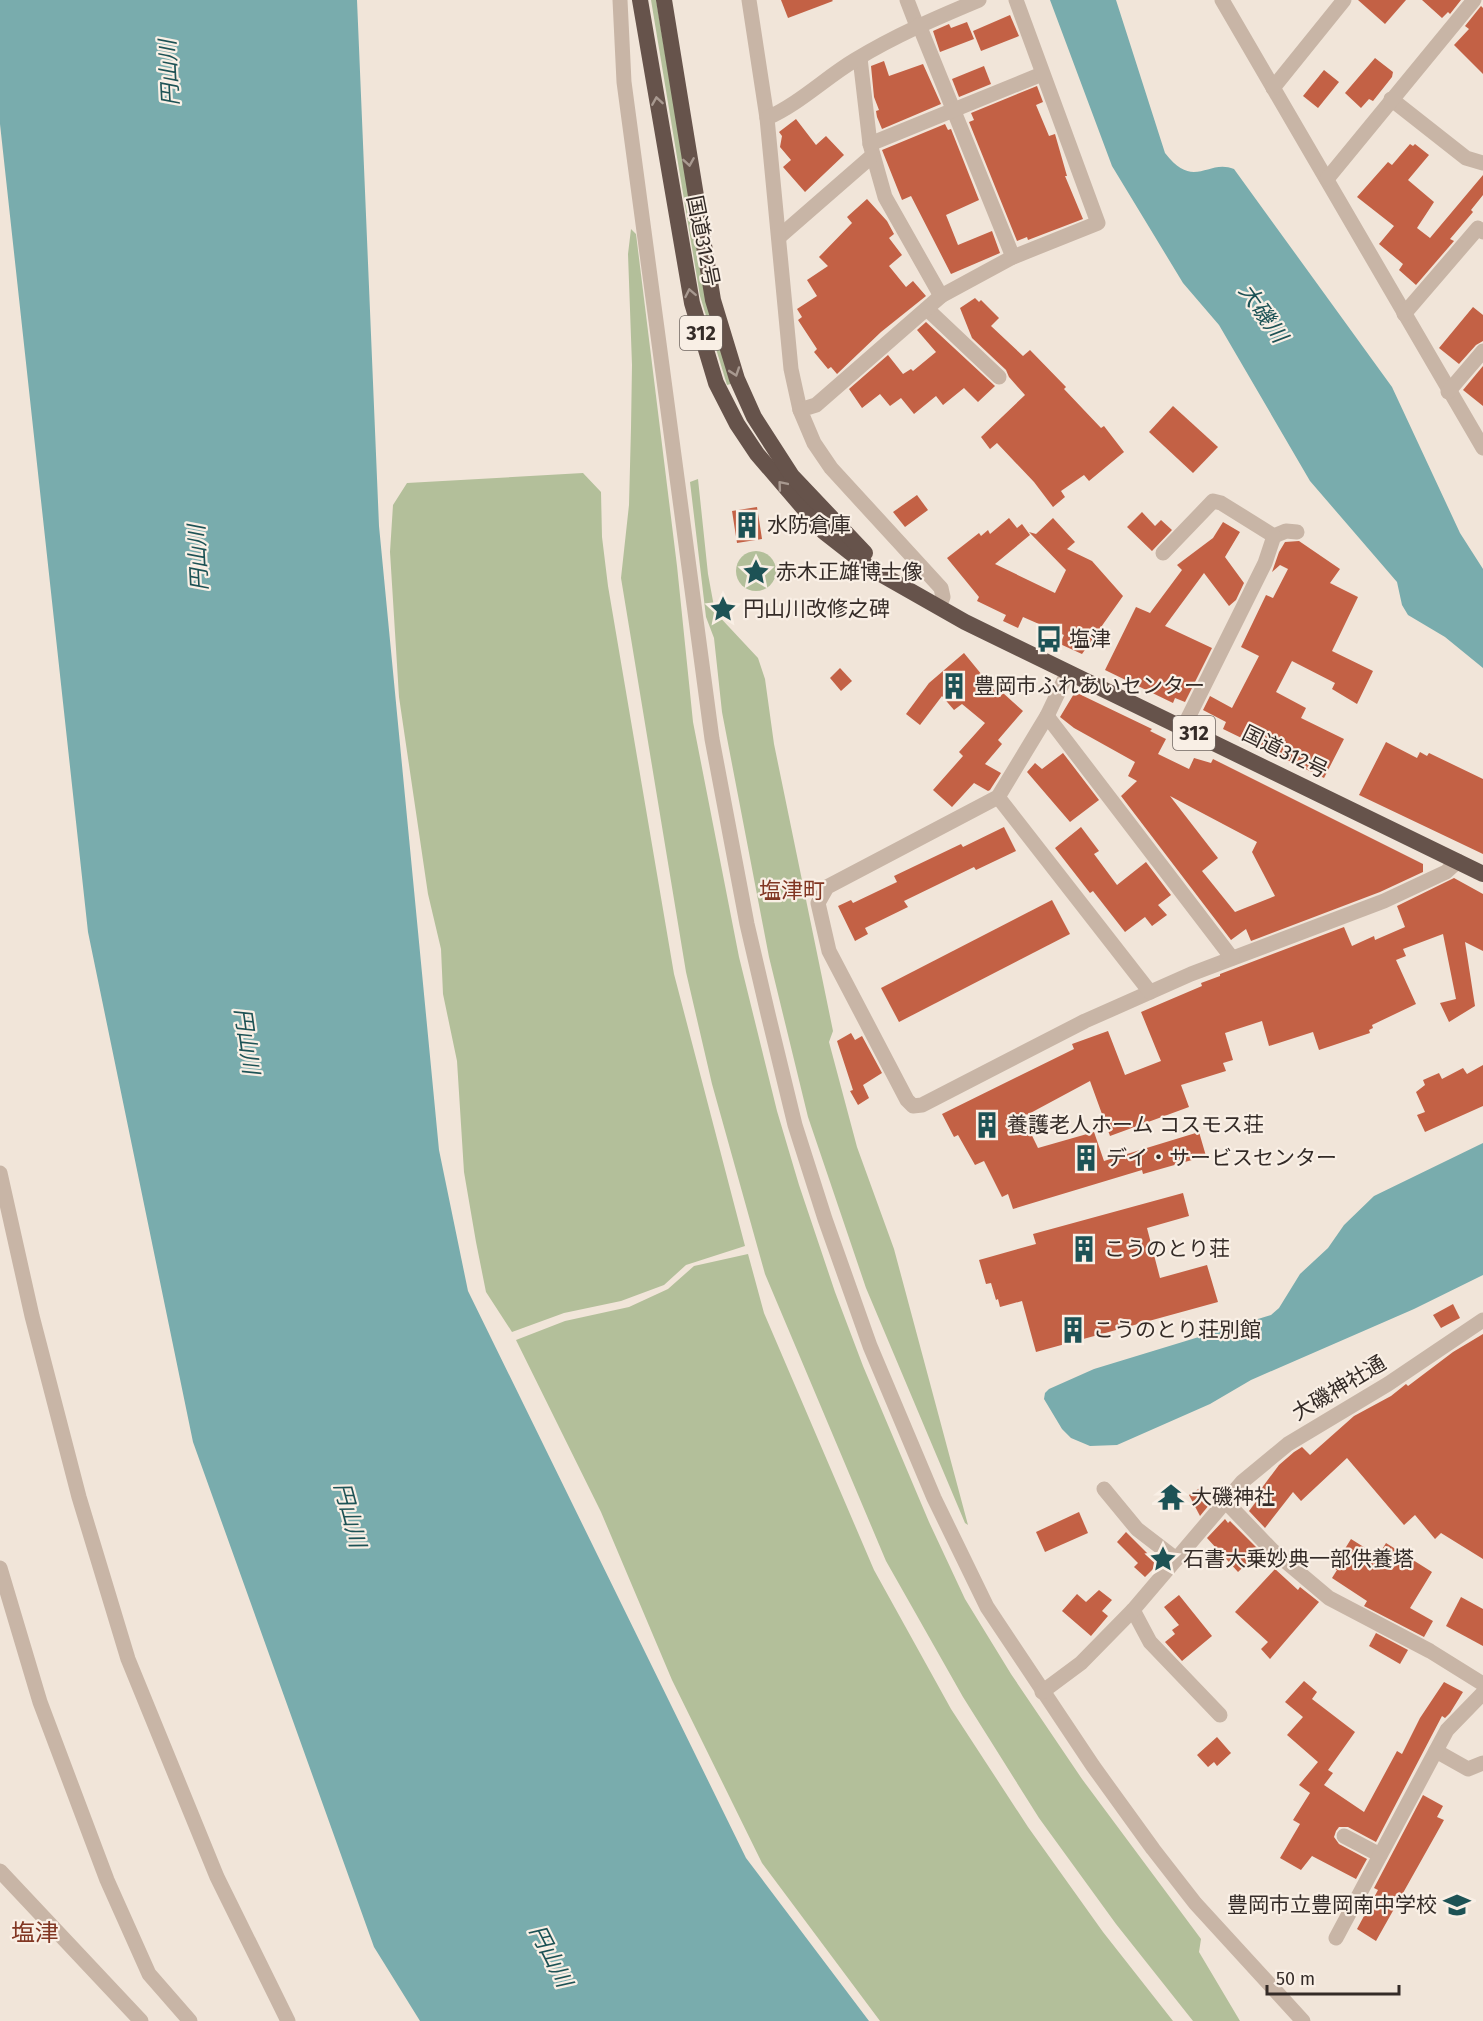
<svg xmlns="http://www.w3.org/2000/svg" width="1483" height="2021" font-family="'Fira Sans','Noto Sans JP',sans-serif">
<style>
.green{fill:#b3bf9a}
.water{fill:#79acad}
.building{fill:#c36145;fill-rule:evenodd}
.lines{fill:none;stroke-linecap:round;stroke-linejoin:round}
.minor{stroke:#c8b5a6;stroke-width:15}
.trunk{stroke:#66534b;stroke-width:16}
.oneway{stroke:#a89990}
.labels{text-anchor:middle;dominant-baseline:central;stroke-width:4.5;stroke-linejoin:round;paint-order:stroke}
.shield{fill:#f9efe5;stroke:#6f6660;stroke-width:1.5}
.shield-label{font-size:20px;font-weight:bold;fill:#342b27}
.street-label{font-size:21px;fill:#342b27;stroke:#f9efe5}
.poi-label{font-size:21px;fill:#342b27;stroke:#f9efe5;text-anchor:start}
.water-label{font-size:22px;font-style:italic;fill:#1d5255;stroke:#f9efe5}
.neighbourhood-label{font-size:22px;fill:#813622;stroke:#f9efe5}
.quarter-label{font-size:24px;fill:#813622;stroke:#f9efe5}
</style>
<rect width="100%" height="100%" fill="#f1e5d9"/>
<!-- green -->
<g class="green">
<polygon points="651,0 656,0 706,292 734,383 727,385 700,296"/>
<polygon points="631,229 636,234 677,566 693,722 739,957 777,1111 799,1185 835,1292 863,1366 929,1522 965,1599 1011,1674 1082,1779 1201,1939 1199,1952 1240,2021 1193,2021 1116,1924 1039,1818 963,1697 886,1561 765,1274 712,1084 686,972 621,578 629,505 631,428 632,365 628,254"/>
<polygon points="583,473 601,492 602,537 608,586 674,974 745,1246 686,1265 664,1285 621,1301 564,1313 512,1332 486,1292 476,1242 464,1172 457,1061 443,994 441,949 428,894 399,697 390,552 393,505 407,483"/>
<polygon points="698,479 708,574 715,612 758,658 765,679 774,744 833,1031 829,1042 857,1147 894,1249 968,1525 965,1523 866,1288 808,1117 769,957 722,712 714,638 706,617 690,482"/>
<circle cx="756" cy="571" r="20"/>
<polygon points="748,1254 764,1313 874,1570 951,1709 1028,1827 1103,1932 1173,2021 880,2021 762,1863 672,1680 601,1512 516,1340 565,1321 629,1307 668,1289 694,1266"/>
</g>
<!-- water -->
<g class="water">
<polygon points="0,0 357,0 379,526 439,1150 468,1291 746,1858 869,2021 420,2021 374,1947 193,1442 88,932 0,124"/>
<path d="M 1050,0 L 1116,0 L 1165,153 C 1194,191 1208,158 1234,169 L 1392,387 L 1460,533 L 1483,569 L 1483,668 L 1445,637 L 1408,615 L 1402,605 L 1397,582 L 1310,481 L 1219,325 L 1183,283 L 1112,166 Z"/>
<polygon points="1483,1143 1483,1275 1414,1309 1251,1380 1210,1404 1117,1445 1090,1446 1071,1438 1062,1429 1044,1399 1045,1393 1049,1389 1094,1369 1271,1315 1279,1308 1300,1274 1328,1248 1344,1225 1374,1196"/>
</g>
<!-- building -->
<g class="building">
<polygon points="781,0 832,0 833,1 788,18"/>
<polygon points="1358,0 1406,0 1385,24"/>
<polygon points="1422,0 1461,0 1450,14 1448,12 1442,18"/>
<polygon points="1481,6 1483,8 1483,74 1454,45 1469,29 1465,26"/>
<polygon points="1010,15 1019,36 981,51 973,31"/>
<polygon points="967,22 974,39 940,52 933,31 949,24 951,28"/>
<polygon points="1375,58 1393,72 1392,77 1373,101 1369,99 1361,108 1345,93"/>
<polygon points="884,61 889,76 923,64 941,104 882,129 877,117 876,111 879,110 874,97 871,66"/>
<polygon points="984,66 991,84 959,97 952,79"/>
<polygon points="1324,70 1339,82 1318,108 1303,96"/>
<polygon points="1037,86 1043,102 1036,105 1049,136 1055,134 1067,176 1065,176 1083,219 1028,240 1027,237 1017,241 969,122 974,120 971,113"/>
<polygon points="796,119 816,145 826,136 844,155 805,192 783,167 791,160 780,147 782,136 779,132"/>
<polygon points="945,124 948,130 951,129 979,200 946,215 958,245 992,231 1000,253 951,274 911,196 902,200 882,150"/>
<polygon points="1410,144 1413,146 1415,144 1429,155 1408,180 1434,202 1417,228 1430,238 1483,175 1483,195 1471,210 1473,212 1450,239 1454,241 1416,285 1399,270 1403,264 1379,244 1394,226 1357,197 1388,162 1392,165"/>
<polygon points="867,199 887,221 894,234 889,238 902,255 889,266 906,287 913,281 926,296 881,332 837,374 831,367 828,369 814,352 817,349 798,320 802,317 797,309 817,296 807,280 828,266 819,257 852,223 847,217"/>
<polygon points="975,298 979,302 981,300 999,318 991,326 1023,356 1030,350 1066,387 1064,389 1101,428 1104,426 1124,452 1089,481 1084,475 1061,491 1065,497 1053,507 1034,482 997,443 990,449 981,437 1025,395 1009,377 1006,370 972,338 960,308"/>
<polygon points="1473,307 1483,315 1483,341 1476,345 1459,364 1439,348"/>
<polygon points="926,322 995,386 978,402 964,388 943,405 936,396 914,414 901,398 890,406 880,394 862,408 849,389 888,355 903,374 911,369 913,371 936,352 917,330"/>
<polygon points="1483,366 1483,406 1463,390"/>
<polygon points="1173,406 1218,447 1193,473 1149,432"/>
<polygon points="917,495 928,510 905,527 893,512"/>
<polygon points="757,507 762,539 737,543 732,511"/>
<polygon points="1142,512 1155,526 1161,520 1172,530 1152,551 1127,527"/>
<polygon points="1009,518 1017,528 1022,524 1030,535 995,564 1055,593 1066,570 1029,532 1036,534 1053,518 1075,542 1067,549 1092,561 1123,596 1082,654 1060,644 1064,635 1023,617 1018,628 1003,621 1006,615 977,601 979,597 947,558 979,533 981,536 988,530 990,534"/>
<polygon points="1223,522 1240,532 1225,557 1244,583 1236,600 1229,606 1204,573 1165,626 1212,648 1185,702 1175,698 1173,703 1105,670 1136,607 1150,613 1182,570 1177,565 1213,538"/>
<polygon points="1299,541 1340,569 1330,583 1358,597 1332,651 1373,671 1357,704 1332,689 1335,683 1292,661 1276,692 1306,708 1301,718 1344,739 1324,778 1223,729 1226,722 1203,710 1210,696 1232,708 1259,656 1241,647 1266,595 1273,598 1288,569 1280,565 1272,572 1279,552 1285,542"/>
<polygon points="964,653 1000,697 1003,693 1023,711 998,740 1002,744 985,764 1001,773 990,790 988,791 974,783 952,807 933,790 963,756 959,752 985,723 962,704 954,710 942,696 920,725 906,714 929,683"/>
<polygon points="840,668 852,681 841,691 830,678"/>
<path d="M 1075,692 L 1152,729 L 1150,731 L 1166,739 L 1158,754 L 1189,769 L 1194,758 L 1211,763 L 1213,759 L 1423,864 L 1423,872 L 1380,892 L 1251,941 L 1246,929 L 1231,940 L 1121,796 L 1137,781 L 1128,776 L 1135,762 L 1074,728 L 1060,717 ZM 1170,796 L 1257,842 L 1252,852 L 1275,896 L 1235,912 L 1202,871 L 1218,858 Z"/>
<polygon points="1386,742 1417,758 1420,752 1427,756 1429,753 1483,779 1483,854 1359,795"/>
<polygon points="1063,753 1099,800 1070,822 1027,772 1035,763 1042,769"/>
<polygon points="1004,827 1016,851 976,870 974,867 904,901 908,907 865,928 868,934 855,941 838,906 851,900 853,903 897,882 894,876 961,844 963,847"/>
<polygon points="1081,827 1099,851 1094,854 1117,885 1146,862 1171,895 1158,905 1167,915 1152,926 1145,917 1125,932 1093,891 1090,893 1055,848"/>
<polygon points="1454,878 1483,894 1483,951 1465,942 1475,1006 1449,1022 1440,1003 1456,999 1443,934 1403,949 1406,956 1396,960 1416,1004 1372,1025 1373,1028 1369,1030 1370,1033 1319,1050 1313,1032 1269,1046 1262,1021 1225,1033 1233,1060 1223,1063 1226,1071 1181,1085 1189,1107 1110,1136 1090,1081 1023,1117 1038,1148 1094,1132 1104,1161 1199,1132 1206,1156 1143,1174 1142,1170 1013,1209 1008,1194 1002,1197 984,1161 975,1165 958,1135 954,1137 942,1114 1074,1049 1072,1044 1108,1031 1125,1075 1161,1061 1141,1012 1202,986 1201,983 1220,976 1220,974 1344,927 1352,946 1374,936 1375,940 1405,927 1397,906"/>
<polygon points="1052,900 1070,934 899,1022 881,988"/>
<polygon points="851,1033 855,1040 862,1036 882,1073 863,1085 869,1098 858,1105 850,1091 853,1090 837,1041"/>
<polygon points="1483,1065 1483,1106 1425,1132 1417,1115 1425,1112 1416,1092 1425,1085 1423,1080 1439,1073 1442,1079 1463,1068 1467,1074"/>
<polygon points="1183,1193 1189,1216 1147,1228 1160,1278 1207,1265 1218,1302 1036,1352 1022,1301 1000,1307 998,1299 996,1300 991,1283 986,1284 979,1260 1036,1244 1033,1234"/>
<polygon points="1453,1304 1460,1318 1441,1328 1433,1315"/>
<polygon points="1483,1334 1483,1559 1441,1533 1435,1539 1415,1515 1404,1525 1347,1458 1301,1501 1293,1492 1265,1528 1249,1511 1261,1495 1258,1493 1279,1465 1294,1452 1302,1447 1310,1455 1354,1416 1391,1396 1406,1384 1408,1386 1453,1352"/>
<polygon points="1200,1488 1209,1505 1200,1516 1189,1495"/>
<polygon points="1079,1512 1088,1533 1045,1552 1036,1532"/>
<polygon points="1225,1519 1228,1523 1230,1521 1260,1551 1238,1572 1207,1538"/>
<polygon points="1126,1532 1158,1564 1145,1577 1134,1567 1138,1563 1117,1542"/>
<polygon points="1351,1539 1378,1556 1386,1543 1432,1572 1410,1608 1433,1621 1424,1637 1364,1606 1367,1601 1332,1578 1337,1570 1333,1568"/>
<polygon points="1275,1569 1298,1590 1300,1587 1319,1602 1270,1659 1261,1649 1268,1642 1235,1612"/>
<polygon points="1099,1590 1112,1600 1102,1611 1108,1616 1091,1636 1062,1611 1077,1594 1086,1602"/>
<polygon points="1179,1595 1212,1636 1182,1661 1165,1642 1175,1634 1172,1630 1179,1625 1164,1607"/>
<polygon points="1461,1597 1483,1609 1483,1646 1446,1626"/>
<polygon points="1376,1633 1408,1650 1400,1664 1369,1646"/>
<polygon points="1304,1681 1317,1692 1312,1699 1355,1732 1328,1770 1333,1773 1324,1785 1364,1812 1397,1751 1402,1754 1420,1718 1444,1682 1463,1692 1450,1713 1445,1718 1442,1716 1376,1842 1348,1827 1339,1827 1336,1831 1334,1837 1339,1844 1367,1859 1356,1879 1312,1856 1301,1870 1280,1858 1300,1824 1293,1820 1310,1793 1299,1785 1318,1762 1287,1735 1303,1717 1285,1702"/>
<polygon points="1217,1737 1231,1753 1217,1766 1214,1762 1208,1767 1197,1755"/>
<polygon points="1423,1795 1443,1806 1437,1817 1444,1820 1376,1941 1357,1929 1378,1890 1374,1888"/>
</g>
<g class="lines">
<!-- minor -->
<g class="minor">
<polyline points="620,0 624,82 712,739 747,924 768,1014 795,1125 825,1219 870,1346 934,1498 987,1607 1093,1766 1153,1849 1195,1903 1303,2021"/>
<polyline points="749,0 767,118"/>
<polyline points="907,0 917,26"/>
<polyline points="1222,0 1483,448"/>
<polyline points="919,25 1013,257"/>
<polyline points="860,58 870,144 885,197 941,296"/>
<polyline points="1273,88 1344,0"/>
<polyline points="1391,99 1466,158 1483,163"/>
<polyline points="870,144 1042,74"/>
<polyline points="1327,179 1474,0"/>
<polyline points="779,237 872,156"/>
<polyline points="927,309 999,377"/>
<polyline points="1404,314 1478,228 1483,232"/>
<polyline points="1448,392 1483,351"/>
<path d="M 800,410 L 791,369 L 767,118 C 799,104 825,78 855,60 C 894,36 936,18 979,0"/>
<polyline points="1163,553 1213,501 1221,503 1274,536 1286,531 1297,532"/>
<polyline points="939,607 943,597 941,588 831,468 814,443 800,410 816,405 941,296 1013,257 1098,223 1016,0"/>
<polyline points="1068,672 1047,716 998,797 827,887 818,903 829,951 907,1100 913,1106 922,1105 1085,1021 1191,974 1384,901 1446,872 1458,861"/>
<polyline points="1047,716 1232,958"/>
<polyline points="1183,728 1265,563 1274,536"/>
<polyline points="998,797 1150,992"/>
<polyline points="0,1173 32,1316 79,1497 128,1659 217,1877 288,2021"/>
<polyline points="1104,1489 1137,1529 1176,1559"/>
<polyline points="1227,1503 1272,1550 1329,1598 1430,1651 1483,1684"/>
<polyline points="0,1568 40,1702 107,1880 149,1974 190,2021"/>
<polyline points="1133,1610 1150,1642 1220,1715"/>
<polyline points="1042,1692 1081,1663 1133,1610 1242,1482 1288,1444 1388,1384 1483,1320"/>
<polyline points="1436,1751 1468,1769 1483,1763"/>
<polyline points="1344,1836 1380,1855"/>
<polyline points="0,1871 141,2021"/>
<polyline points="1336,1938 1447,1730 1483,1693"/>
</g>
<!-- trunk -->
<g class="trunk">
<polyline points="640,0 692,303 716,383 737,424 757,454 824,532 870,568 965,622 1483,874"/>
<polyline points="664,0 713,300 737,379 754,417 792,476 865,553"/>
</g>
</g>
<!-- one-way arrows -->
<defs><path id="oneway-chevron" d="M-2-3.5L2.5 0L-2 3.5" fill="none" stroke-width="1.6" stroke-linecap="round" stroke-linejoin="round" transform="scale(1.5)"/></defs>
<g class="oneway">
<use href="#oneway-chevron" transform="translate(657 101) rotate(-99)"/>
<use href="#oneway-chevron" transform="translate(689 162) rotate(81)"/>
<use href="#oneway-chevron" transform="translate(690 293) rotate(-101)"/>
<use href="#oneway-chevron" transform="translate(735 372) rotate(71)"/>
<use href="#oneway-chevron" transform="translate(782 485) rotate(-130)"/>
</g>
<!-- icons -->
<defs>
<symbol id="building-bare" viewBox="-9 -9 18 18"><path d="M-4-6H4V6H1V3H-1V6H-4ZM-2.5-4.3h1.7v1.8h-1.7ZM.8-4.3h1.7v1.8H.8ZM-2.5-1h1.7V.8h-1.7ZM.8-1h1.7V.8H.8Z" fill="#1d5255" stroke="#f9efe5" stroke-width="2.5" paint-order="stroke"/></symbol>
<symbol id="sight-bare" viewBox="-9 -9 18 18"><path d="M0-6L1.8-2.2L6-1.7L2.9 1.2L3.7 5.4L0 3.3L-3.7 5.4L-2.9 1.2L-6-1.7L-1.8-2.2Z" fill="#1d5255" stroke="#f9efe5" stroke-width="2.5" paint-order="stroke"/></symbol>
<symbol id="bus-bare" viewBox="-9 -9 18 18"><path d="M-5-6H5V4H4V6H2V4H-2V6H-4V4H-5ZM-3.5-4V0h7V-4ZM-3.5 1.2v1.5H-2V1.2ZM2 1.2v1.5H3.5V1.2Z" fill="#1d5255" stroke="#f9efe5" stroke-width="2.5" paint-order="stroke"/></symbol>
<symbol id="temple-bare" viewBox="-9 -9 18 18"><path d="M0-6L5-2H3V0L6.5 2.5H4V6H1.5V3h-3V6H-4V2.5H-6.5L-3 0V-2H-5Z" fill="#1d5255" stroke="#f9efe5" stroke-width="2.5" paint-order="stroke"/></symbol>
<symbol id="school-bare" viewBox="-9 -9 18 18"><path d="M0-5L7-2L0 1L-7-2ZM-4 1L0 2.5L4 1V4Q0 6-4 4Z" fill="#1d5255" stroke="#f9efe5" stroke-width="2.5" paint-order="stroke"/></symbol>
</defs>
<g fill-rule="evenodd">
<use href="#building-bare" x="728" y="506" width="38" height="38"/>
<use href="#sight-bare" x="737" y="553" width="38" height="38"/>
<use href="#sight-bare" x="704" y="590" width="38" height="38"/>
<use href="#bus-bare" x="1030" y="620" width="38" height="38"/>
<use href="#building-bare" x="935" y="667" width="38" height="38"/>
<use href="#building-bare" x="968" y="1106" width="38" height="38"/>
<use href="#building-bare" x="1067" y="1139" width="38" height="38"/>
<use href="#building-bare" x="1065" y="1230" width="38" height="38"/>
<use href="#building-bare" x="1054" y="1311" width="38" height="38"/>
<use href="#temple-bare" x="1152" y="1478" width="38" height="38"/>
<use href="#sight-bare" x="1144" y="1540" width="38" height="38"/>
<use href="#school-bare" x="1438" y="1886" width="38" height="38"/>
</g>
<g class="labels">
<!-- shield labels -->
<g class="shield">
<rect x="680" y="316" width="42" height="34" rx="4.5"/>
<rect x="1173" y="716" width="42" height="34" rx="4.5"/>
</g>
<g class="shield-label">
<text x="701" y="333">312</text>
<text x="1194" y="733">312</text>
</g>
<!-- street labels -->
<g class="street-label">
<text transform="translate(703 241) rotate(79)">国道312号</text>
<text transform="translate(1285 752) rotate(26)">国道312号</text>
<text transform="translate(1339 1388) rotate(-31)">大磯神社通</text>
</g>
<!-- poi labels -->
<g class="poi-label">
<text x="767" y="525">水防倉庫</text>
<text x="776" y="572">赤木正雄博士像</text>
<text x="743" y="609">円山川改修之碑</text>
<text x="1069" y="639">塩津</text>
<text x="974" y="686">豊岡市ふれあいセンター</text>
<text x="1007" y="1125">養護老人ホーム コスモス荘</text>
<text x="1106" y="1158">デイ・サービスセンター</text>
<text x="1104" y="1249">こうのとり荘</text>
<text x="1093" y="1330">こうのとり荘別館</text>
<text x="1191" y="1497">大磯神社</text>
<text x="1183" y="1559">石書大乗妙典一部供養塔</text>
<text x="1437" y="1905" text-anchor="end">豊岡市立豊岡南中学校</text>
</g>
<!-- water labels -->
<g class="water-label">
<text transform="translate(169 73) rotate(-93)">円山川</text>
<text transform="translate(1263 313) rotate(55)">大磯川</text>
<text transform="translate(198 558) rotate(-93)">円山川</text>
<text transform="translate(247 1041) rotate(82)">円山川</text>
<text transform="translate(350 1515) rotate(75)">円山川</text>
<text transform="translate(551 1956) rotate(63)">円山川</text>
</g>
<!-- neighbourhood labels -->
<g class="neighbourhood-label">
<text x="792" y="890">塩津町</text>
</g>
<!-- quarter labels -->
<g class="quarter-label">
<text x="35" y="1933">塩津</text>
</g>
</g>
<!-- scale -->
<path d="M1267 1985v9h132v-9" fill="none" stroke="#342b27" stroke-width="3"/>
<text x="1276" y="1985" font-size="18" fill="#342b27" stroke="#f9efe5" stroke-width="4.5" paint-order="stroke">50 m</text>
</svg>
